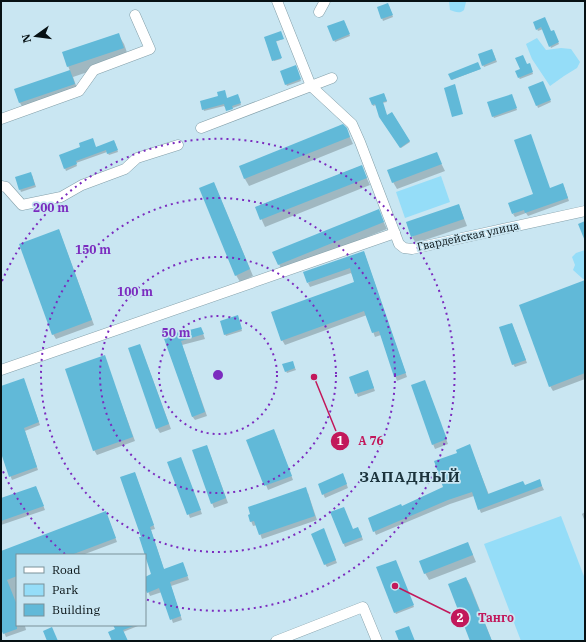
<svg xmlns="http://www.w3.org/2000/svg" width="586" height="642" font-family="'IBM Plex Serif',serif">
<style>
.green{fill:#95ddf8}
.shadow{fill:#0003}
.building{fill:#61b9d8}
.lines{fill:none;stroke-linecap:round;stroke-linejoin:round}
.minor-casing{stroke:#839fa9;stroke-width:11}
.minor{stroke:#fff;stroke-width:10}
.ring{fill:none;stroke:#7b2cbf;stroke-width:2;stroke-dasharray:2 4}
.labels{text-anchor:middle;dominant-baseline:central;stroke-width:3.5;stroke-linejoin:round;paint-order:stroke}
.street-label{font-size:11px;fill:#071114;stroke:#c9e6f2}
.district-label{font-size:15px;font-weight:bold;letter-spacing:1px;fill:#1b333c;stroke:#c9e6f2}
.centre{fill:#7b2cbf;stroke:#c9e6f2;stroke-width:2}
.ring-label{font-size:12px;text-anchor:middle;font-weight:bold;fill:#7b2cbf;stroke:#c9e6f2;stroke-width:3.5;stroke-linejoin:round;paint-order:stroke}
.leader{fill:none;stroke:#c2185b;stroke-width:1.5}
.callout-dot{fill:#c2185b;stroke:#c9e6f2;stroke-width:1.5}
.mark-label{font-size:12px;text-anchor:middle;font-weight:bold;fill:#fff}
.callout-label{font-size:12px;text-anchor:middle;font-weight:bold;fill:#c2185b;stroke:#c9e6f2;stroke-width:3.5;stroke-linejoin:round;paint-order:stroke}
</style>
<rect width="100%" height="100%" fill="#c9e6f2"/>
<!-- green -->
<g class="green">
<path d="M 449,1 L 465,1 L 466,2 L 464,10 C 460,14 455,12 450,10 Z"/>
<polygon points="537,38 546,50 561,48 571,49 580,62 577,68 564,76 550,86 532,59 526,44"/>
<polygon points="441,176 450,202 405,218 396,192"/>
<polygon points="585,250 585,279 583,279 573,270 575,265 572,257 576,253"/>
<polygon points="561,516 585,579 585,641 521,641 484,544"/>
</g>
<!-- shadow -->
<g class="shadow">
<polygon points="389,6 393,17 383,21 378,7"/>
<polygon points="345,23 350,36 335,42 334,40"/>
<polygon points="534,23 550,32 553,31 559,44 551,48 543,29 538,31"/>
<polygon points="281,33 283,39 275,42 281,59 274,61 265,38"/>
<polygon points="118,34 124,44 129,58 73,77 79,94 26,113 20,103 15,90 70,71 63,53"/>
<polygon points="493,52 497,62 484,67 483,65"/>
<polygon points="478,63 480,69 452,80 450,74"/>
<polygon points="526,65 530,66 533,74 520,79 519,78"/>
<polygon points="296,68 301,81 287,86 286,84"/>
<polygon points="543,84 551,102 538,108 530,87"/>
<polygon points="384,94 387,102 382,103 387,116 392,113 410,142 401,148 381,119 376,105 373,106 371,99"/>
<polygon points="239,97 241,105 227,110 224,106 204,111 201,102"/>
<polygon points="512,97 517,110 494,118 493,116"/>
<polygon points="346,128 353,144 249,186 245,179 240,167"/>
<polygon points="115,143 118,152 109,155 107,152 76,163 77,166 66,171 60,155"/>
<polygon points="436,153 445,171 397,189 393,182"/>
<polygon points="361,166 370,185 265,227 256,207"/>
<polygon points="32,175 36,187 21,192 16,178"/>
<polygon points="214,183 253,276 240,282 236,275"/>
<polygon points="564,187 569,201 528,216 526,213 515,217 513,214 550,189"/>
<polygon points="459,205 467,226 416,243 412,237"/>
<polygon points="378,210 387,229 282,271 279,264"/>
<polygon points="59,230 94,325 56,339 53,334"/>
<polygon points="364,252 407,377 397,381 381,335 375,337 367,315 285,345 282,340 356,283 351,273 310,287 308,283"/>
<polygon points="585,282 585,379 553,391 550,386"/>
<polygon points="238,318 242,331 226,336 225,334"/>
<polygon points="512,324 527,363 515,367 513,364"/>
<polygon points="201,328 205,339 182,345 207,416 195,420 192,416 178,334"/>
<polygon points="140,345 171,429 160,433 157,428"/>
<polygon points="104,356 135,441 97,455 94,450"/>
<polygon points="293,364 296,370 287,373 286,371"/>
<polygon points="369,375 375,391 358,397 350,378"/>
<polygon points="425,381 448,444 435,449 433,444"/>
<polygon points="25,383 40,425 25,431 38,470 12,480 1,450 1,387"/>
<polygon points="276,435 293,480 268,490 248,440"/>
<polygon points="207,446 228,503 214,508 212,503"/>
<polygon points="471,449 489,495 525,486 541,484 544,490 481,513 474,496 450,504 376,535 369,519 402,507 445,488"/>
<polygon points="182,461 202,514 190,518 169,462"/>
<polygon points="135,473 155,529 151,530 164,570 184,567 189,580 171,586 182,620 173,623 162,592 150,596 145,584 145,578 152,575 143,537"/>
<polygon points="344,477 348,488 325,498 319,484"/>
<polygon points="36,487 45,510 1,525 1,499"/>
<polygon points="308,493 317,520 262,539 257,525 253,526 249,516"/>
<polygon points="585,512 585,522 582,514"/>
<polygon points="331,513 353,530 360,531 363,540 345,547"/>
<polygon points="107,515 117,542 85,554 86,555 17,555 17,625 28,625 25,626 26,630 6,637 1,626 1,552"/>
<polygon points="325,533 337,563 327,567 325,564"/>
<polygon points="471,550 476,562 429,580 425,573"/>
<polygon points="396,563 414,607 396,614 395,612"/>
<polygon points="466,578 470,585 492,641 471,641"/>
<polygon points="114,625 138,625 138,626 123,632 127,641 108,641 112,639 116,630"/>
</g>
<!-- building -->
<g class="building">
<polygon points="388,3 393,15 381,19 377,7"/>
<polygon points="545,17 551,31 554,30 559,42 549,47 541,27 536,30 533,22"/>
<polygon points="344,20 350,34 333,41 327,26"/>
<polygon points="281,31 284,39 276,41 282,58 272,61 264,37"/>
<polygon points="119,33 124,48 67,67 62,52"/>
<polygon points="492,49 496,60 482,66 478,54"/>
<polygon points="523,55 527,64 530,63 533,72 518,78 515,71 520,69 515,58"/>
<polygon points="478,62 481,69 451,80 448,74"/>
<polygon points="296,65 301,79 285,85 280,71"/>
<polygon points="70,70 75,84 19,103 14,89"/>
<polygon points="543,81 551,100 536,106 528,87"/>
<polygon points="455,84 463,114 452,117 444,88"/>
<polygon points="225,90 227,98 238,94 241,103 232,106 233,109 226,111 224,104 202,110 200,101 218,96 217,92"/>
<polygon points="384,93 387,101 383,102 387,115 392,112 410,141 400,148 379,117 375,104 372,105 369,98"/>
<polygon points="512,94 517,108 492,117 487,102"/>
<polygon points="343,124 347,128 350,137 244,179 239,166"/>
<polygon points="531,134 550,188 563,183 568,198 525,213 524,210 512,214 508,203 533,194 514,140"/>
<polygon points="93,138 96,147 114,140 118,150 107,154 106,150 76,161 77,164 64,169 59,155 80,147 79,143"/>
<polygon points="437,152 442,164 392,183 387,170"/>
<polygon points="362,165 367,178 260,220 255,207"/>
<polygon points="31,172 35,185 19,190 15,177"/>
<polygon points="214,182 250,269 235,276 199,188"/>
<polygon points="459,204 464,219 411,237 406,222"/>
<polygon points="379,209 384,222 278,265 272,252"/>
<polygon points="585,221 585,241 578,224"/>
<polygon points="59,229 92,320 52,335 19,244"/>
<polygon points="364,251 406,373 394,377 379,331 372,333 364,311 281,341 271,312 354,282 350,268 307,283 303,272"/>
<polygon points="585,280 585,373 549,387 519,305"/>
<polygon points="238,315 242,329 224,335 220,321"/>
<polygon points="512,323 526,360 512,365 499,327"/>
<polygon points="201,327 204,334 181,341 205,412 192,417 163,336 177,331 178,333"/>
<polygon points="140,344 169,424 156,429 128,348"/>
<polygon points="105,355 133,437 93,451 65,369"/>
<polygon points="293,361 295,368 285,372 282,364"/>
<polygon points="368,370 374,388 355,394 349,377"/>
<polygon points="24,378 39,422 24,428 37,467 9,477 1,453 1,386"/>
<polygon points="425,380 447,439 432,445 411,385"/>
<polygon points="274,429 292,476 264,486 246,440"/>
<polygon points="470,444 488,494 523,481 525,485 540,479 542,486 478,510 472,492 448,500 373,532 368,518 401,504 402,506 443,487 434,461 457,453 456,450"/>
<polygon points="207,445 226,498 211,504 192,450"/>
<polygon points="181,457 201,510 187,515 167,462"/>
<polygon points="135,472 154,525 150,527 164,569 183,562 188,576 170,582 181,616 170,620 159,588 147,593 145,588 145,577 151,574 139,537 141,537 120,477"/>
<polygon points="343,473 347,484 322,495 318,484"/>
<polygon points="36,486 44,506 1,521 1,498"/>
<polygon points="306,487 315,516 259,535 254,521 250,522 248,515 250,514 248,507"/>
<polygon points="344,507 353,529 358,527 362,537 343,544 330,512"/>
<polygon points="106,511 116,538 71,555 17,555 17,576 7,580 17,605 17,629 3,634 1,629 1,551"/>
<polygon points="324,528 336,560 324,565 311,534"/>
<polygon points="468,542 473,555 424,574 419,561"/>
<polygon points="396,560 414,605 394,613 376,567"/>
<polygon points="466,577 492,641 470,641 448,584"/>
<polygon points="113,625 136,625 123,630 128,641 112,641 108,632 115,629"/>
<polygon points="409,626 415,641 399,641 395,631"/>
<polygon points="52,627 58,641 47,641 43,631"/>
</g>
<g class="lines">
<defs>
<g id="minor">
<polyline points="277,1 311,86 352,124 360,142 399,244 404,248 412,249 585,211"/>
<polyline points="319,12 325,1"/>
<polyline points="1,119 79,91 94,70 150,49 135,15"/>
<polyline points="201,128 332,78"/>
<polyline points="1,186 6,187 22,205 61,197 82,185 125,169 137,158 178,145"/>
<polyline points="1,370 395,233"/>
<polyline points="276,641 363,607 377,641"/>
</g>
</defs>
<!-- minor casing -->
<use href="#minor" class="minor-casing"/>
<!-- minor -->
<use href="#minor" class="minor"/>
</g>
<!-- distance rings -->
<g class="ring">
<circle cx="218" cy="375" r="59"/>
<circle cx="218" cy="375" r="118"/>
<circle cx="218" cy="375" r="177"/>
<path d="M65 554A236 236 0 0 1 2 469M2 281A236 236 0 1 1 145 599"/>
</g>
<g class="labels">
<!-- street labels -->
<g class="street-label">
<text transform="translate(468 236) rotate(-12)">Гвардейская улица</text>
</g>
<!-- district labels -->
<g class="district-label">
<text x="410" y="476">ЗАПАДНЫЙ</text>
</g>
</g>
<circle cx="218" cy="375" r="6" class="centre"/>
<g class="ring-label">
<text x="51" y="212">200 m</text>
<text x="93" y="254">150 m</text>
<text x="135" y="296">100 m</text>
<text x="176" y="337">50 m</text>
</g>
<!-- callouts -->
<path class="leader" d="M314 377L340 441M395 586L460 618"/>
<g class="callout-dot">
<circle cx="314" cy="377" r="4"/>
<circle cx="395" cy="586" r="4"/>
<circle cx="340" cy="441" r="10"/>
<circle cx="460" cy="618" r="10"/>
</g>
<g class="mark-label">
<text x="340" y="445">1</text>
<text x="460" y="622">2</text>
</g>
<g class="callout-label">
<text x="371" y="445">А 76</text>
<text x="496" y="622">Танго</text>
</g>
<!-- border -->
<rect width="586" height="642" fill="none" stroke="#071114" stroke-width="4"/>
<!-- legend -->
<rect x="16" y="554" width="130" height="72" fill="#c9e6f2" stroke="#7b9199"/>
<rect x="24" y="567" width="20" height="6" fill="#ffffff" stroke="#7b9199"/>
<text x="52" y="574" font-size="12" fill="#071114">Road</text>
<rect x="24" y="584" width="20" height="12" fill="#95ddf8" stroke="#7b9199"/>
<text x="52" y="594" font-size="12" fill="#071114">Park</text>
<rect x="24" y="604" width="20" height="12" fill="#61b9d8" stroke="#7b9199"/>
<text x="52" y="614" font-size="12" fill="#071114">Building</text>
<!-- north arrow -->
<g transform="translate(36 36) rotate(256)" stroke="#c9e6f2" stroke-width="3" paint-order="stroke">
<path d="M0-3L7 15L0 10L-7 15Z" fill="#071114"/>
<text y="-6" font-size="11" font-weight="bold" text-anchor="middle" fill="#071114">N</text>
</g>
</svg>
